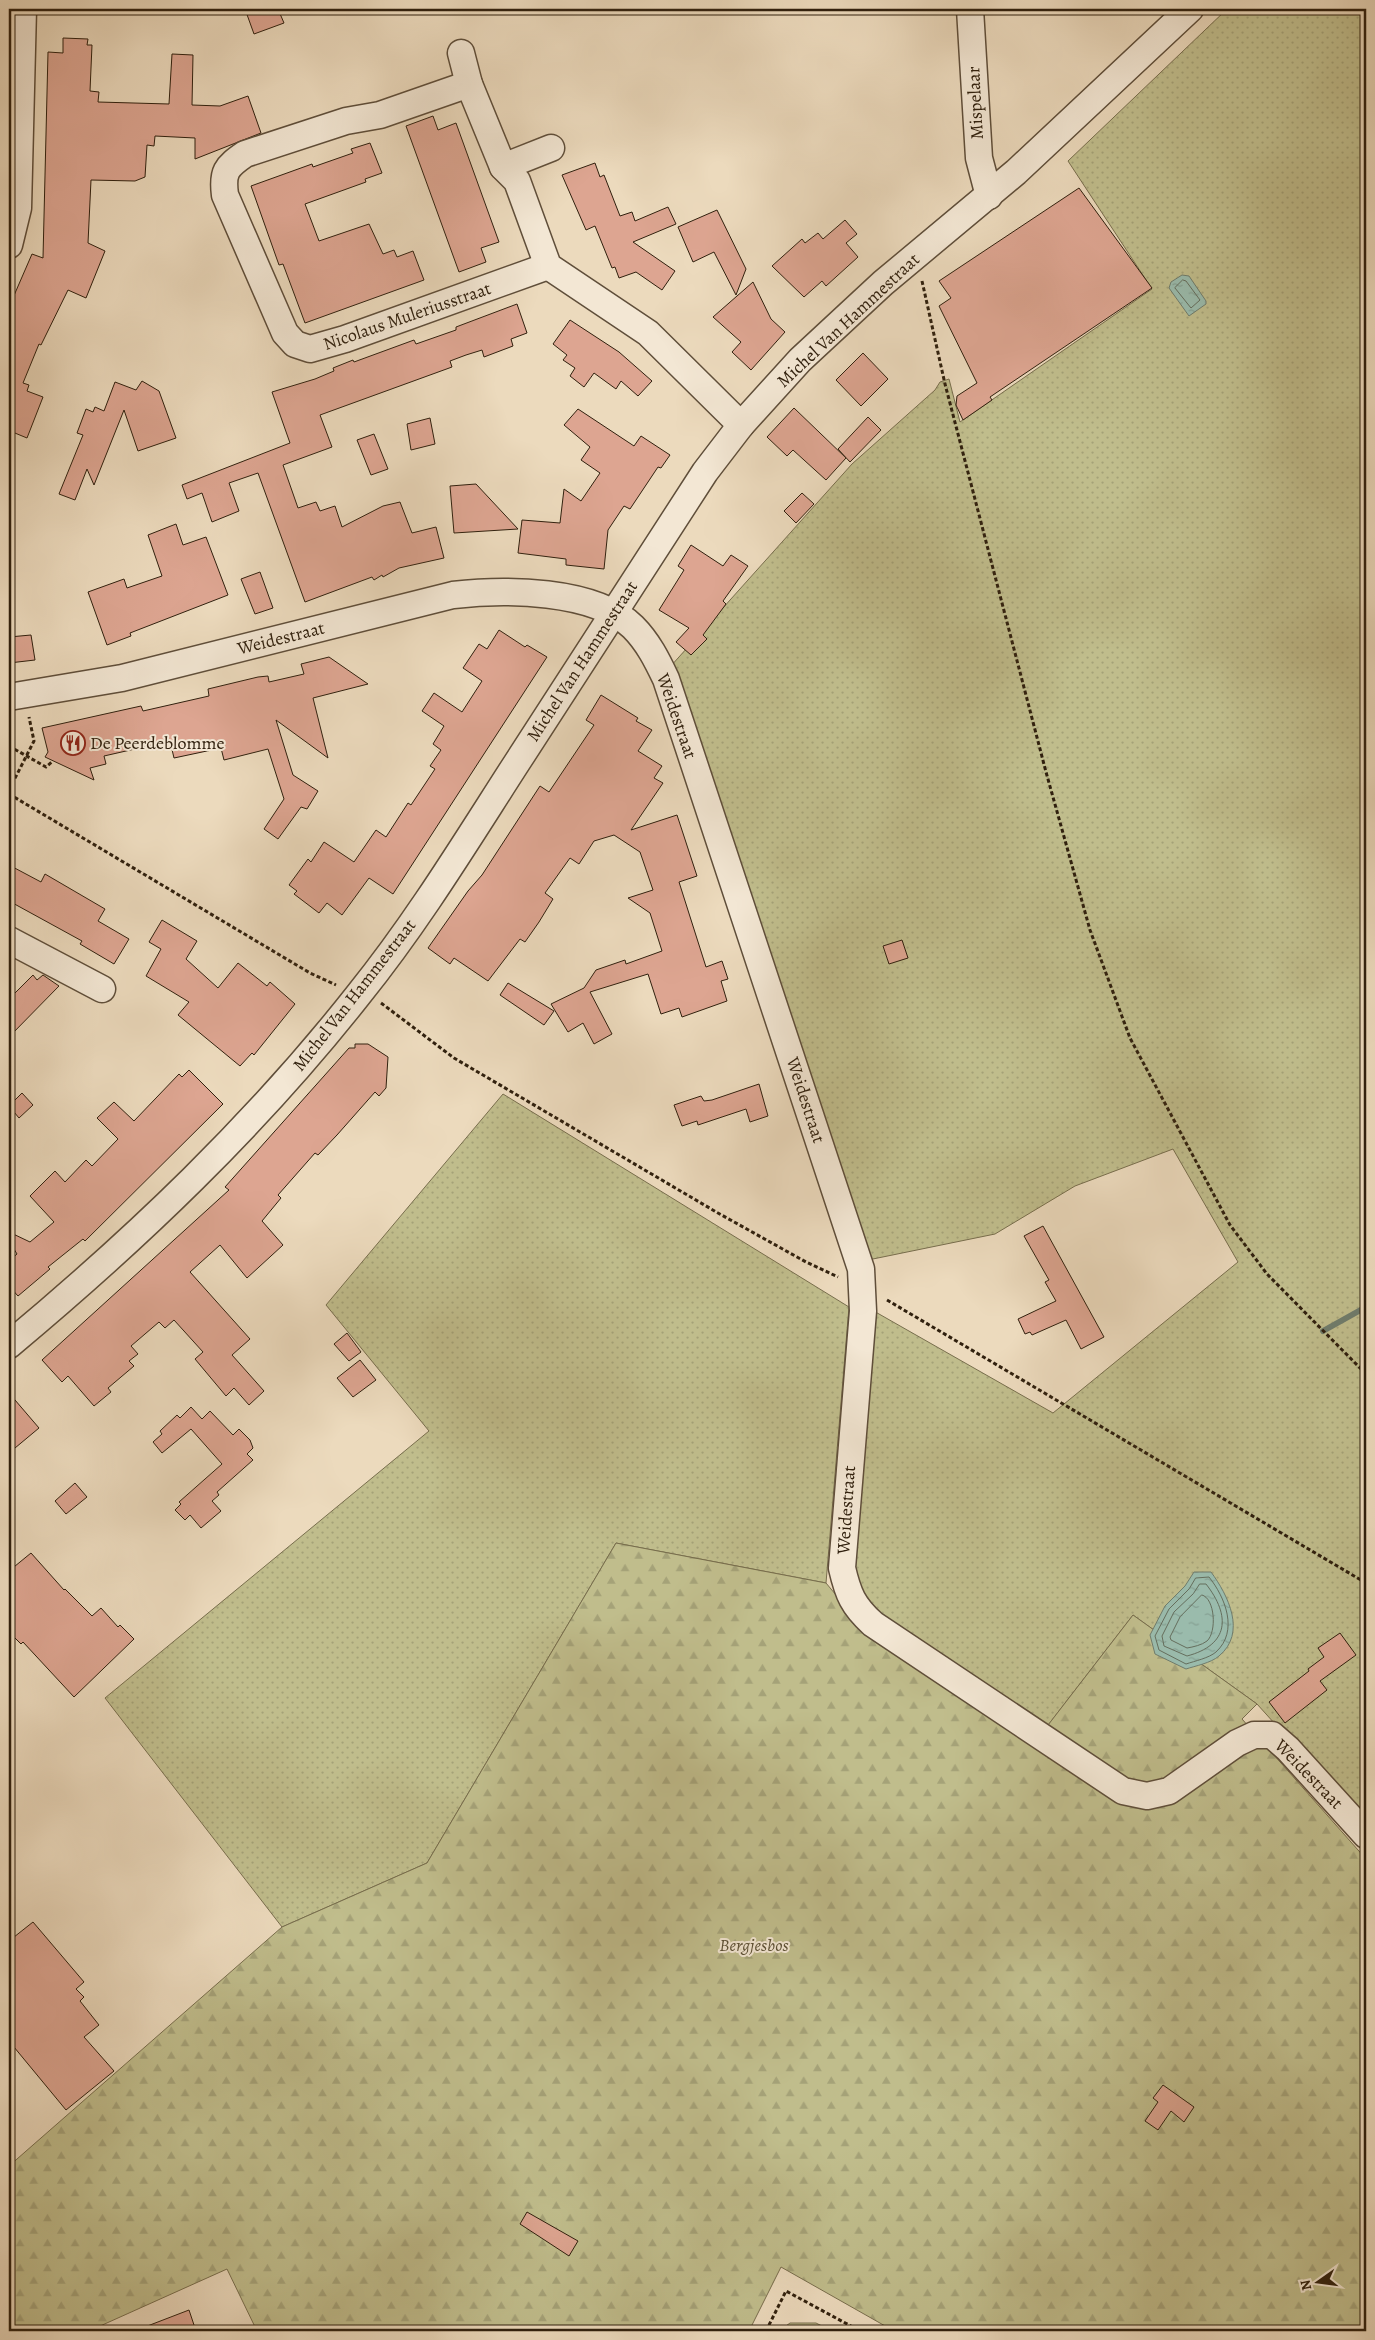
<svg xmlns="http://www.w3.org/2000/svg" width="1375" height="2340" font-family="Alegreya,serif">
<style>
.grass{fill:url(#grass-dots);stroke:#786e4d}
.forest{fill:url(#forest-firs);stroke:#786e4d}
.green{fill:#c0bd8c;stroke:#786e4d}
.water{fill:url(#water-ripples);stroke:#707d6d}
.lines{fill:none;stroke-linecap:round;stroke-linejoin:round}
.shore{stroke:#656e5d;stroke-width:1}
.stream{stroke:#707d6d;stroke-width:6}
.building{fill:#dda591;stroke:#30200e}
.minor-casing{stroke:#5f4e3a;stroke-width:29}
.path{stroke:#30200e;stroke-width:3;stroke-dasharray:4 2.5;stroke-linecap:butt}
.minor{stroke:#f3e7d4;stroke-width:26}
.labels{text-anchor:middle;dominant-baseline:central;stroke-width:4;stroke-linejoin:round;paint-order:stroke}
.street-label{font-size:18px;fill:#30200e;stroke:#f3e7d4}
.poi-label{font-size:18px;fill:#30200e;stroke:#f3e7d4;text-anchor:start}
.park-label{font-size:18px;font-style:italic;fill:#5b4f34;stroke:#f3e7d4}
</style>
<defs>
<pattern id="grass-dots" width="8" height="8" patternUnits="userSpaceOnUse" patternTransform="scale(1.25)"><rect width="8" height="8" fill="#c0bd8c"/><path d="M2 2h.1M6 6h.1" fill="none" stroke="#a5a278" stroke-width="1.8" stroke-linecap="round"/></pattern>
<pattern id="forest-firs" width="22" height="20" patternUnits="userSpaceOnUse" patternTransform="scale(1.25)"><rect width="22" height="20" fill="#c0bd8c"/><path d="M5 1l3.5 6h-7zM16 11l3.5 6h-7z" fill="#a5a278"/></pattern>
<pattern id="water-ripples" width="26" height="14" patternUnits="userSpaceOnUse" patternTransform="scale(1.25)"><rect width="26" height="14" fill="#9abbac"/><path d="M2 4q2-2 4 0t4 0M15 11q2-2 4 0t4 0" fill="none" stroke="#85a093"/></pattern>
</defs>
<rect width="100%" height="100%" fill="#ecdabd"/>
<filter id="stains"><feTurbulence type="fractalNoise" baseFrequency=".004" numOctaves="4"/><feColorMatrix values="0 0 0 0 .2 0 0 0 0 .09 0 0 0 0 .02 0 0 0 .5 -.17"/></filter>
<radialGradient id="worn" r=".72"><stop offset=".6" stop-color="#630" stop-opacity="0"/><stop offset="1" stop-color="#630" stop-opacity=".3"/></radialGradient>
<!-- grass -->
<g class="grass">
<polygon points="1227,9 1366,9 1366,1825 1257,1704 1133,1615 1045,1729 869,1608 859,1588 854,1564 872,1310 1053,1413 1238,1262 1173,1149 1075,1186 995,1234 868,1260 670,667 852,464 935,390 940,382 949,379 960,422 1152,289 1068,161"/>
<polygon points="503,1094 849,1307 826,1583 616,1543 427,1863 282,1927 105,1698 429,1431 326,1305"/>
</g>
<!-- forest -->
<polygon class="forest" points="616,1543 826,1583 866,1631 1045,1729 1133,1615 1257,1704 1242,1719 1366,1859 1366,2331 894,2331 781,2267 749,2331 257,2331 227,2269 89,2331 17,2331 9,2319 9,2166 282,1927 427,1863"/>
<!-- green -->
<polygon class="green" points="790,2323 816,2323 832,2331 779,2331"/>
<!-- water -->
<g class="water">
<polygon points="1182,275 1189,276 1206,301 1206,304 1189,316 1169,288 1171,282"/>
<path d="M 1194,1572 L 1211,1572 C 1228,1595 1247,1633 1219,1656 C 1211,1663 1195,1666 1186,1669 L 1155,1654 L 1150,1635 L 1165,1606 L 1185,1586 Z"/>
</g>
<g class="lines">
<!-- shore -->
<g class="shore">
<polygon points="1183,280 1186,281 1200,300 1191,308 1175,288"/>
<path d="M 1196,1578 L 1209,1577 C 1225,1597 1239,1631 1216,1652 C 1209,1658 1195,1661 1186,1664 L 1159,1650 L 1155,1636 L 1169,1609 L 1189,1589 Z"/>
<path d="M 1200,1584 L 1206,1584 C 1231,1616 1229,1645 1187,1656 L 1164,1646 L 1162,1636 L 1174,1612 L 1193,1594 Z"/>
<path d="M 1202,1595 C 1215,1598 1217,1632 1207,1641 C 1202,1645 1193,1647 1187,1648 L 1171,1640 L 1170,1637 L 1180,1617 Z"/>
</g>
<!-- stream -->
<polyline class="stream" points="1323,1331 1366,1307"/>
</g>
<!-- building -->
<g class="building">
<polygon points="245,9 278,9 284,23 254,34"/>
<polygon points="63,38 88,39 87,45 92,45 90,91 99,92 98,102 169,104 172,54 193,55 192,105 220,106 248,96 261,133 195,159 195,138 155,136 154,146 147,145 145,177 135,181 91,180 88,243 105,251 86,298 68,290 41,345 39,344 23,383 29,385 27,391 43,397 27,438 10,431 9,433 9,307 32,254 43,258 48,52 63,53"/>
<polygon points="433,116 438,130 456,123 499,242 481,248 486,262 459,272 406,126"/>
<polygon points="370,143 382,173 365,179 366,182 305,204 319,241 369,224 383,254 394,250 397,257 413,251 424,280 305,323 283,264 279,265 251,186 312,164 313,167 353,153 351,149"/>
<polygon points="595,163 600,177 604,175 620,216 632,212 635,221 668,207 676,224 633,242 675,271 662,290 636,272 619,278 615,267 612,268 595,226 586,230 562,175"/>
<polygon points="1079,188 1152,288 990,397 992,400 963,420 956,405 957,396 977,383 939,306 951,298 939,281"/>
<polygon points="717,210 746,269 736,295 714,252 693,262 678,227"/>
<polygon points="845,220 857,234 846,243 858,257 826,286 822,281 804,297 772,266 802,239 805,243 818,233 823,239"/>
<polygon points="753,282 771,319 785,332 751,370 732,352 741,342 713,317"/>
<polygon points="517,304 527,333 511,339 513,346 484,357 482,350 466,355 450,361 452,367 320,415 332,447 283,465 298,508 316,502 320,511 335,506 342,527 383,506 400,502 412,533 436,527 444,558 399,568 383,577 382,575 374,580 372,577 305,602 258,473 229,483 239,511 212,522 202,493 187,499 182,485 290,443 272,392 315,379 334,371 333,368 353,360 354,362 414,340 416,344 456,330 456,327"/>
<polygon points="570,320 619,352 652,381 638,396 621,381 616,389 594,373 584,387 570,376 575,368 563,360 567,355 553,344"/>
<polygon points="863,353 888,379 861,406 836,380"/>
<polygon points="142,381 159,391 176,438 138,451 124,410 94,485 87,469 75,500 59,494 83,435 77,433 86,409 93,412 95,407 104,411 115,382 136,390"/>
<polygon points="794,408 846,458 826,480 793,450 787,456 767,437"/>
<polygon points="578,409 634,446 641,436 670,455 661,468 658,467 630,509 624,506 608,530 604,569 566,565 566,559 518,553 522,520 560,523 564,489 581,501 600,473 581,460 590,447 564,425"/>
<polygon points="868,417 881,430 850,462 838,449"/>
<polygon points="430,418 435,444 411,450 407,424"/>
<polygon points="374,434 388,469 371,475 357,440"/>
<polygon points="476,484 518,529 454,533 450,486"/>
<polygon points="802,493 814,504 796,523 784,511"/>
<polygon points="176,524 183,545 206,537 228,595 130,633 131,636 107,645 88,592 124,579 127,588 162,576 148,535"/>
<polygon points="691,545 723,566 731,555 748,566 723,601 726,604 703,635 707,639 691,655 676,642 689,628 659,610 684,570 678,566"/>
<polygon points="260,572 273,608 255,614 241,579"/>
<polygon points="499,630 525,647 527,645 547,657 393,894 369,878 342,915 327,903 319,913 294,894 297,891 289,885 308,859 311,862 324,842 354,862 376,830 386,837 408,803 411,805 435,769 430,766 441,750 433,744 444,726 422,711 434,693 462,712 482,681 463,668 479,644 487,649"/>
<polygon points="31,635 35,660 9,663 9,637"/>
<polygon points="329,657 368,684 313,698 328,758 276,720 293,775 318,791 307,809 301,807 278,839 264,829 284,799 268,749 224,760 221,748 174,758 170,741 104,756 106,764 90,768 94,780 45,757 48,752 42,728 141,706 143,711 209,696 208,689 258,677 268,676 269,682 304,674 301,664"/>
<polygon points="601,695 638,718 636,721 652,730 638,751 662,766 654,778 663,783 631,830 677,815 697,876 679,882 706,967 722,961 728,979 721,981 727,1001 682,1017 679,1008 661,1014 648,974 590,992 612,1034 594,1044 583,1023 568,1032 551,1004 584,988 596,970 625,960 626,964 662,951 650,913 628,898 653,890 640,852 614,835 594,841 579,864 570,858 545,893 553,899 539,922 525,942 520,939 488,981 454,958 450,964 428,948 468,891 482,875 540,786 549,792 594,725 586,720"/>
<polygon points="9,865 41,882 45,874 105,909 98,921 129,939 114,964 80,944 82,941 9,901"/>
<polygon points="162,920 197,941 186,959 218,988 238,963 267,986 270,982 295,1004 254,1055 252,1053 240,1066 178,1015 189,1002 146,976 161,949 149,942"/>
<polygon points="902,940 908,958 889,964 883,946"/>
<polygon points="33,975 37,980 43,975 59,986 9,1037 9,999"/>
<polygon points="508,983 554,1011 544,1025 500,995"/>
<polygon points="355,1044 368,1044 388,1057 386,1088 379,1096 375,1092 337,1135 318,1155 315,1153 278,1195 281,1198 262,1221 283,1245 247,1278 220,1245 190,1272 250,1339 232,1355 264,1391 249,1405 234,1388 226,1396 195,1359 203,1352 174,1320 165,1328 159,1322 131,1346 138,1354 129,1361 134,1366 108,1388 111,1392 94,1406 68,1376 62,1382 42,1360 229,1190 225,1187 349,1048 355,1048"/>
<polygon points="189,1070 223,1104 85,1241 83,1239 48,1267 50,1269 18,1296 9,1286 9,1261 17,1254 9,1241 9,1232 30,1242 54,1222 30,1196 55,1171 65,1182 86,1160 92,1166 118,1139 97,1118 114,1102 134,1121 179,1074 182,1077"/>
<polygon points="759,1084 768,1116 750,1122 746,1109 698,1125 697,1121 682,1126 674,1105 701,1096 704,1101 712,1100"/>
<polygon points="22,1093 33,1105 19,1118 9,1106"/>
<polygon points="1043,1226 1104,1337 1081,1349 1066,1320 1032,1335 1030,1332 1025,1334 1018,1319 1056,1301 1045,1282 1049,1280 1024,1236"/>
<polygon points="347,1333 361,1352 349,1361 334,1344"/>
<polygon points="360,1360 376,1380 353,1397 337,1378"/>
<polygon points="9,1393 39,1428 9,1453"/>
<polygon points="191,1407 202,1419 210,1411 233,1435 239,1429 250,1440 253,1448 247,1454 253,1460 217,1492 219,1495 212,1501 221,1511 201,1528 190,1515 185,1520 175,1510 181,1504 179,1502 222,1464 191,1429 162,1453 153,1442 162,1434 160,1431 177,1415 180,1418"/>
<polygon points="75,1483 87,1497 66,1514 55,1501"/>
<polygon points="31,1553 64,1590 65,1589 92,1616 101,1608 118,1627 120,1625 134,1639 74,1697 23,1642 21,1644 9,1632 9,1571"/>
<polygon points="1340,1633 1356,1655 1320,1681 1327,1690 1285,1723 1269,1702 1309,1671 1308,1669 1324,1657 1318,1648"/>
<polygon points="33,1922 84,1982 76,1989 84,1997 80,2001 99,2025 84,2037 114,2071 66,2110 9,2041 9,1941"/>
<polygon points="1163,2085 1194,2107 1184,2122 1171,2111 1158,2130 1145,2121 1158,2102 1153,2098"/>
<polygon points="527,2212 578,2241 569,2256 520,2224"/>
<polygon points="189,2310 196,2331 137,2331 137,2330"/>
</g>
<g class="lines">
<defs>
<g id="minor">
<polyline points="970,9 979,158 989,196"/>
<polyline points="461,53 469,84 503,167 517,181 548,266 648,333 741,425"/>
<path d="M 469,84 L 380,115 L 346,121 L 245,154 C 226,167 222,172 225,195 L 285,333 L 295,344 L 310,349 L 345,339 L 548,266"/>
<polyline points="503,167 551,148"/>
<polyline points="9,245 18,208 23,9"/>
<path d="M 9,697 L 122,678 L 453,595 C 504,589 594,589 633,627 C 648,642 657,660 666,679 L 861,1269 L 863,1311 L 842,1568 C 848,1594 853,1606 873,1624 L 1123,1791 L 1147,1796 L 1169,1791 L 1237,1743 L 1254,1735 L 1272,1735 L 1288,1749 L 1366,1835"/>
<polyline points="9,940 102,989"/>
<path d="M 9,1345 C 136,1239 256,1125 359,994 C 418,921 467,840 518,761 C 580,664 643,568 705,472 L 741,425 L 800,360 L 883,283 L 1016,172 L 1190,9"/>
</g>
</defs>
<!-- minor casing -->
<use href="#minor" class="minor-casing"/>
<!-- path -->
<g class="path">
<polyline points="922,281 945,384 1046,772 1090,930 1130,1038 1230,1225 1267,1274 1366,1374"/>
<polyline points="9,746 46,767 53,761"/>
<polyline points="9,790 34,741 29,717"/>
<polyline points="9,794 310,973 336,985"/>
<polyline points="381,1003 454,1058 718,1213 806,1262 838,1277"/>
<polyline points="887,1300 1366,1583"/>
<polyline points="766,2331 786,2291 860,2331"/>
</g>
<!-- minor -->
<use href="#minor" class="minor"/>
</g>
<!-- icons -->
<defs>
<symbol id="restaurant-ring" viewBox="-11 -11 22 22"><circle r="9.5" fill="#f3e7d4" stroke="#8f2418" stroke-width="1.5"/><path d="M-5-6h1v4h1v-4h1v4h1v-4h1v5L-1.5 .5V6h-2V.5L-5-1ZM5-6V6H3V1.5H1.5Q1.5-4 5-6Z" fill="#8f2418"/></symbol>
</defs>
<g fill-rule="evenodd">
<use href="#restaurant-ring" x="59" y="729" width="28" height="28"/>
</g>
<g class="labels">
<!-- street labels -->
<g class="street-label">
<text transform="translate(975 103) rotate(-93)">Mispelaar</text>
<text transform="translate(407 316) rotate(-19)">Nicolaus Muleriusstraat</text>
<text transform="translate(848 320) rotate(-43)">Michel Van Hammestraat</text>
<text transform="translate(281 638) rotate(-14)">Weidestraat</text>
<text transform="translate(582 661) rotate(-57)">Michel Van Hammestraat</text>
<text transform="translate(677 716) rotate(71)">Weidestraat</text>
<text transform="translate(354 995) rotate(-52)">Michel Van Hammestraat</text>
<text transform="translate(806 1100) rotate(72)">Weidestraat</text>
<text transform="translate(846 1510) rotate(-86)">Weidestraat</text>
<text transform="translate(1309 1774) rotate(46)">Weidestraat</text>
</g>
<!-- poi labels -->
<g class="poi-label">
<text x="90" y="743">De Peerdeblomme</text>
</g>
<!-- park labels -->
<g class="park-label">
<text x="754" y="1945">Bergjesbos</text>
</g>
</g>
<!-- margin -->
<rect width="1375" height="2340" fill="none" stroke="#ecdabd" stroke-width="30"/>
<rect x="10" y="10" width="1355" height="2320" fill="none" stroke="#30200e" stroke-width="2.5"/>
<rect x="15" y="15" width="1345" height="2310" fill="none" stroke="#30200e"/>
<!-- north arrow -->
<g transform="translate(1318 2282) rotate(256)" stroke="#f3e7d4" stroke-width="4" paint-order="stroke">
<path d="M0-4L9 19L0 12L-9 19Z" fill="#30200e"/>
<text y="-8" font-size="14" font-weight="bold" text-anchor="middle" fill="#30200e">N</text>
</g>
<rect width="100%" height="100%" filter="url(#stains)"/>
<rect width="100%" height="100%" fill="url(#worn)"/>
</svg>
